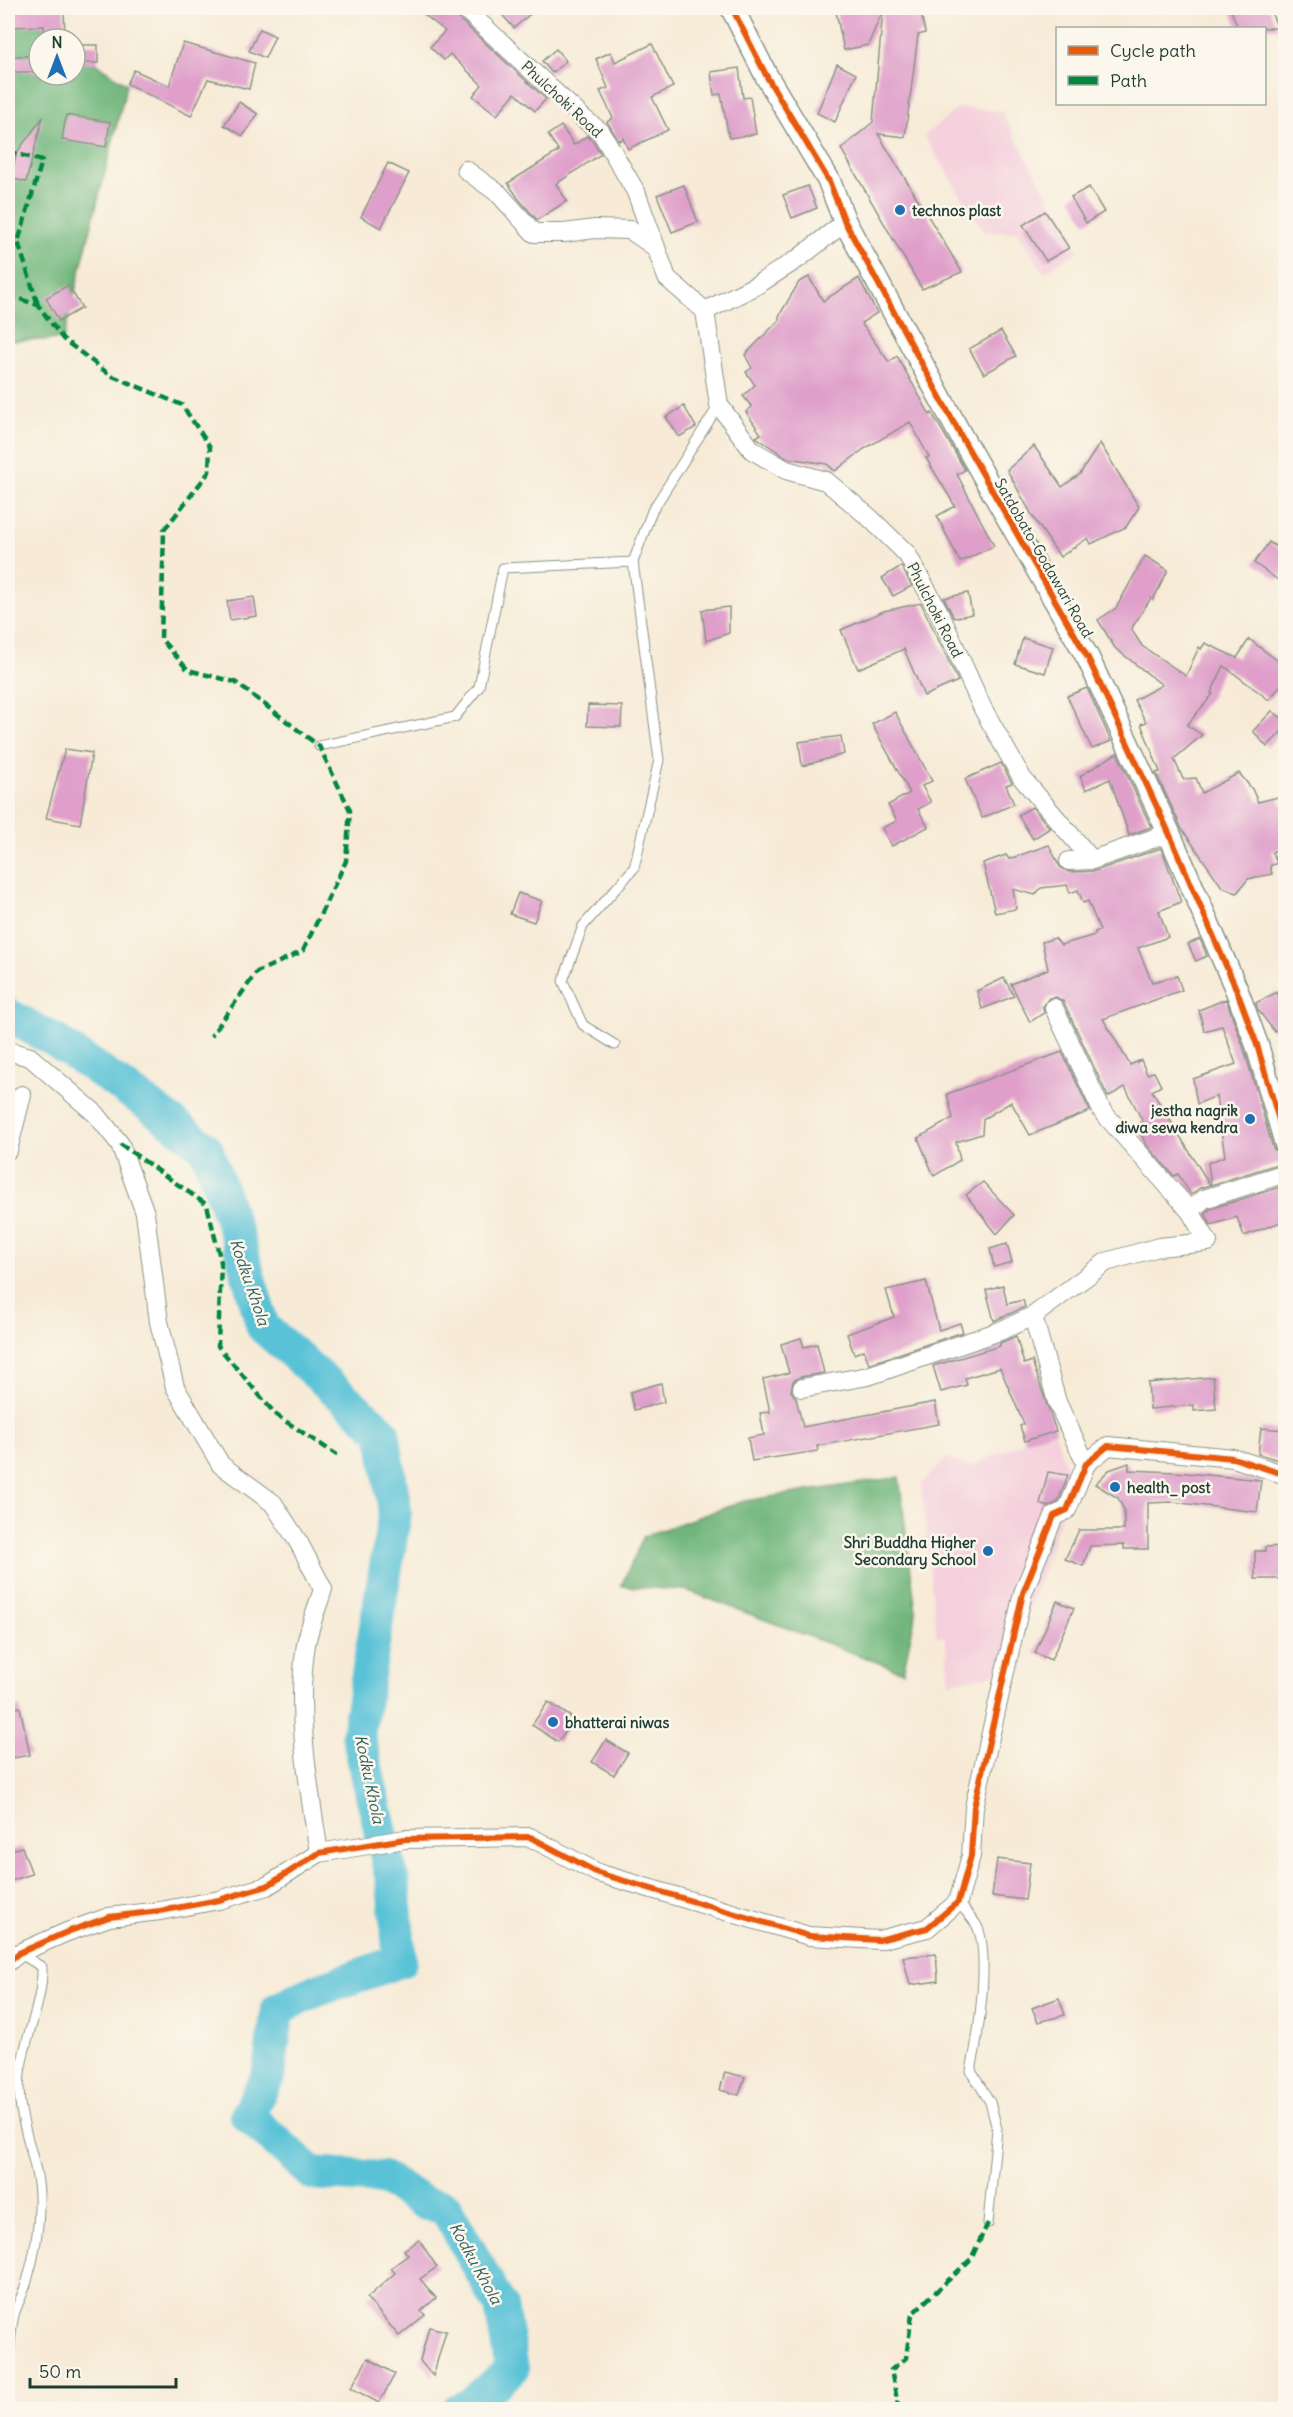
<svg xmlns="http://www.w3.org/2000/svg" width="1293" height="2417" font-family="Delius,sans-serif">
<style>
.built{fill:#f4cfdc}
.forest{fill:#6fb67b;stroke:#477a58;stroke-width:1.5}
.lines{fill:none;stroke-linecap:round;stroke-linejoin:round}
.river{stroke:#5ac2d7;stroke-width:34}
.building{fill:#df9fca}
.service-casing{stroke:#8b9486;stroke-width:11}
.minor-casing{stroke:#8b9486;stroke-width:20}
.tertiary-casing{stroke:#8b9486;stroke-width:25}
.service{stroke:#fff;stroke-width:9}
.minor{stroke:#fff;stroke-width:18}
.tertiary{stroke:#fff;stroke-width:22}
.quiet{stroke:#00873e;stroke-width:4.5;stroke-dasharray:9 4.5;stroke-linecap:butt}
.cycleway-casing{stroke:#fbf7ec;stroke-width:10}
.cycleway{stroke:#e8590c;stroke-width:6}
.poi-dot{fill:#1f6fb2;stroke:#fbf7ec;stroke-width:2}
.labels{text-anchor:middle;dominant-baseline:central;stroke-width:5;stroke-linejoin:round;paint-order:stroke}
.street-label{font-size:15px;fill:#1f3d34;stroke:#fbf7ec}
.poi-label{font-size:15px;font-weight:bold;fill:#1f3d34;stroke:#fbf7ec;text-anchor:start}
.water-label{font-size:16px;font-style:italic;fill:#2e5e5d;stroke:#fbf7ec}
</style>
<rect width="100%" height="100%" fill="#fbf7ec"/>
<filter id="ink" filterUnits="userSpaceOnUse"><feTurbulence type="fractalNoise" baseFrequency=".0167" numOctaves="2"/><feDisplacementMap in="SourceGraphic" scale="12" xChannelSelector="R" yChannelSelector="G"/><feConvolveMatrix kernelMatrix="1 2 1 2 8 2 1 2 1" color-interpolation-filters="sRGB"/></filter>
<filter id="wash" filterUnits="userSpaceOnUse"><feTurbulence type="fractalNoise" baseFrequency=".008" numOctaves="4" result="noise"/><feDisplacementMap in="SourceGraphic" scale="24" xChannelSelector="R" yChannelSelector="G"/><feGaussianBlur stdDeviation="1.35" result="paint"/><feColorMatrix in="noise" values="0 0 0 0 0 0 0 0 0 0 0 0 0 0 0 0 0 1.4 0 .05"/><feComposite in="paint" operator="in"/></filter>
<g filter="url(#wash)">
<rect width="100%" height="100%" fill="#f7ebd7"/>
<!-- built -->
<g class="built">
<polygon points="958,108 1001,111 1078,251 1044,272 1017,231 984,232 924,136"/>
<polygon points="1050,1415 1068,1475 1062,1511 1052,1544 1006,1672 949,1682 945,1636 937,1637 921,1484 947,1458 970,1467 1025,1441 1020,1426"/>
</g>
<!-- forest -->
<g class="forest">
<polygon points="8,8 12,8 59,39 39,39 39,75 75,75 75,50 127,84 63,339 8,341"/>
<polygon points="899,1477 916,1612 903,1672 686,1590 621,1586 644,1536 744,1501"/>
</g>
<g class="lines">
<!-- river -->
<polyline class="river" points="8,1015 54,1040 149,1105 206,1148 237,1236 263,1327 383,1432 395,1512 358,1735 393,1883 400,1961 315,1991 278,2009 268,2077 247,2115 312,2173 383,2178 426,2204 445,2207 501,2307 512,2369 470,2405 458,2410"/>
</g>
<g id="blocks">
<!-- building -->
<g class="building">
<polygon points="8,8 64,8 65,39 44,39 44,26 8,27"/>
<polygon points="416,8 452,8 456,16 546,99 535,111 515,93 497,115 473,96 482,85 450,54 444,60 430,47 445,31"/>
<polygon points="496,8 537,8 514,28"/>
<polygon points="859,8 920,8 925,33 918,35 905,137 878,134 962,272 922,289 841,149 873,122 883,10 868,45 844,50 836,12"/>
<polygon points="1230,8 1269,8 1278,28 1238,28"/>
<polygon points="260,29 275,36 265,58 249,51"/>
<polygon points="183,43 255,63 249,89 208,79 191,116 127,84 134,70 169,86"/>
<polygon points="652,44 673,87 652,97 668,130 628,149 623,138 619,141 607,122 613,118 600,91 608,88 596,59 611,52 615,62"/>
<rect x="75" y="45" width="23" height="18"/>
<polygon points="556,49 566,61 552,73 542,61"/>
<rect x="10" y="56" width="29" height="16"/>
<polygon points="837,64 856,74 835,122 817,113"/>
<polygon points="739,68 743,98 750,97 756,134 729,138 721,94 714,95 711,72"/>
<polygon points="239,102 258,114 243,136 224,125"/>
<polygon points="66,115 110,122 106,147 62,140"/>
<polygon points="43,117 26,182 10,178 17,152"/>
<polygon points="561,126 574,145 587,136 592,140 601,154 556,184 567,201 537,220 518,198 508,183 559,151 548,135"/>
<polygon points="388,163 409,173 381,228 361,217"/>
<polygon points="684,185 698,222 672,232 657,195"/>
<polygon points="808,186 817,208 792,218 783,195"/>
<polygon points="1089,187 1104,212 1086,223 1071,197"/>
<polygon points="1045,211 1069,248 1046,261 1023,225"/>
<polygon points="809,277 823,301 859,278 877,313 861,323 889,362 897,356 930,415 932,413 965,470 957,474 994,546 960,562 937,516 955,506 926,458 929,457 910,422 864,449 835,471 827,464 787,458 756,437 761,434 746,412 752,407 743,396 755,385 746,372 752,368 745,355 779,320 779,316 799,282"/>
<polygon points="68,285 82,308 59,321 46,298"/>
<polygon points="1001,331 1016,356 984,374 969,349"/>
<polygon points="684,406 696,427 679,437 666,417"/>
<polygon points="1100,443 1139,507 1126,527 1091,544 1088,538 1060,557 1033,517 1007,470 1034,446 1062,487 1080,474"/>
<polygon points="1269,542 1286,553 1286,570 1278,580 1254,563"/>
<polygon points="1145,556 1168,570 1153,600 1151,598 1131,629 1142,646 1186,676 1199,647 1201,649 1205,643 1237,658 1249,639 1286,667 1286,679 1269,700 1224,666 1211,693 1213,694 1187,725 1202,735 1174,759 1183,779 1196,778 1202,793 1239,773 1252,789 1258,802 1278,797 1286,811 1286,845 1272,852 1277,863 1270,866 1272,874 1248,879 1237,893 1222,887 1182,829 1156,773 1160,772 1141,724 1146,722 1134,700 1162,685 1115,648 1098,620 1116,608"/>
<polygon points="901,566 912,586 893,596 882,578"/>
<polygon points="968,593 972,614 954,618 944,598"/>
<polygon points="254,597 257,616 230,620 227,601"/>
<polygon points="921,603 958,681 924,696 904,649 858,669 841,630 884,611"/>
<polygon points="729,607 729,633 706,641 702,610"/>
<polygon points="1023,638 1053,647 1045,673 1015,664"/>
<polygon points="1087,688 1111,741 1092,749 1067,696"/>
<polygon points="588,705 622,706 621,727 587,726"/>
<polygon points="1272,711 1286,721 1286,727 1267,747 1253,731"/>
<polygon points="895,712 932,781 922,786 931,802 918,809 928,827 892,846 882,828 897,821 888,805 910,793 872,724"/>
<polygon points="841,736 844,754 802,766 799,742"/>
<polygon points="65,749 92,753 80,824 46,818"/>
<polygon points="1117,753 1151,827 1129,835 1110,779 1086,790 1080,776"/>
<polygon points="1001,763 1012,783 1006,785 1014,804 982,818 965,779"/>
<polygon points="1032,807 1050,828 1033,839 1018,815"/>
<polygon points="1049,845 1060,867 1069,872 1095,871 1161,848 1165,858 1181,902 1159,911 1168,937 1138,948 1152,982 1177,976 1182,990 1103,1019 1130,1065 1141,1060 1147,1074 1154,1072 1161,1086 1152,1091 1210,1185 1200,1188 1191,1195 1178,1174 1174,1176 1146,1144 1136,1125 1143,1122 1125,1087 1108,1097 1063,1001 1056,997 1049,998 1043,1006 1044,1013 1030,1022 1011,984 1048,969 1042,942 1055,938 1061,945 1095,935 1095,932 1100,930 1088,901 1083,903 1078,890 1070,893 1067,885 1041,888 1035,895 1013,889 1016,909 995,913 983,863 1006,855 1009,859"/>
<polygon points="518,893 542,901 534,922 510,914"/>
<polygon points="1200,939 1207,956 1196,961 1188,944"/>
<polygon points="1004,978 1014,996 982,1009 977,991"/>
<polygon points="1277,992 1286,1020 1275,1032 1258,1010 1256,1003"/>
<polygon points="1226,999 1244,1049 1273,1148 1282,1157 1284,1162 1211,1185 1208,1163 1225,1156 1216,1096 1197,1104 1193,1079 1236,1064 1222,1026 1204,1031 1199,1010"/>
<polygon points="1062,1052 1090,1111 1030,1135 1011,1102 983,1119 982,1134 956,1142 960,1160 934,1176 918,1138 953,1118 947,1094"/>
<polygon points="983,1182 1014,1215 997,1234 966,1195"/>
<polygon points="1286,1185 1286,1220 1244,1236 1237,1217 1211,1225 1205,1213 1210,1209"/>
<polygon points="1007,1244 1012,1262 994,1267 990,1249"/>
<polygon points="926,1281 939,1330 960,1323 963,1332 869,1364 864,1350 854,1354 847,1334 894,1317 886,1290"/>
<polygon points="1003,1285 1007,1304 1023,1300 1025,1307 994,1321 986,1290"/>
<polygon points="1016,1336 1024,1364 1032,1361 1056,1431 1025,1441 1020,1426 1024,1424 1000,1368 965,1378 967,1385 941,1392 933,1366 1000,1346 1000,1343"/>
<polygon points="801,1338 804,1347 817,1344 824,1373 800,1377 793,1381 791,1391 796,1398 803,1427 935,1402 939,1424 817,1446 818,1451 752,1461 748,1438 764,1435 760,1413 770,1412 763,1379 789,1373 781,1344"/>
<polygon points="1213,1377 1216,1409 1194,1411 1194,1405 1150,1409 1148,1383"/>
<polygon points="661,1383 664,1402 634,1410 630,1392"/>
<polygon points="1261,1428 1286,1430 1286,1462 1258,1454"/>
<polygon points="1129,1463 1129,1470 1175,1472 1261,1480 1257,1512 1172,1502 1148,1503 1148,1549 1124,1549 1124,1545 1090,1546 1083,1566 1065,1559 1079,1530 1124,1530 1124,1510 1118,1498 1095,1484 1109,1470"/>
<polygon points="1048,1472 1068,1475 1058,1502 1048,1507 1040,1504"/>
<polygon points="1286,1546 1286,1579 1255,1579 1255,1551 1265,1551 1265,1547"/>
<polygon points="1057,1601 1074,1608 1051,1660 1035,1653"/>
<polygon points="548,1702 574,1719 558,1742 532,1725"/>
<polygon points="20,1707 30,1755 14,1758 8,1728 8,1710"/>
<polygon points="606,1740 628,1753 614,1775 592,1762"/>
<polygon points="22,1847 32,1874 8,1882 8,1851"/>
<polygon points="997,1859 1030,1863 1025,1900 992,1896"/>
<polygon points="936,1954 938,1981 910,1985 903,1957"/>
<polygon points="1059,1998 1065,2015 1038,2022 1032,2008"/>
<polygon points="725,2072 745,2077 739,2095 720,2090"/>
<polygon points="419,2240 437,2267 420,2279 436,2298 421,2311 425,2315 399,2336 367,2298 395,2273 391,2268 408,2255 404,2250"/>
<polygon points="429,2327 446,2331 433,2376 420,2361"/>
<polygon points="368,2358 395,2374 379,2403 351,2388"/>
</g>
</g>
</g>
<g filter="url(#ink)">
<use href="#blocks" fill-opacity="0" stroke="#8b9486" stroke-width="1.5"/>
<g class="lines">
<defs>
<g id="service">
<polyline points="319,746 455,717 479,687 503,568 633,562"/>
<polyline points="615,1045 583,1025 563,981 583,926 634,868 659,760 633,562 652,511 719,405"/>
<path d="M 958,1902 C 964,1910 974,1919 978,1928 C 990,1958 978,2039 971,2071 L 990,2102 L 997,2129 L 988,2223"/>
<path d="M 8,2370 C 10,2352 10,2332 14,2315 C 17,2304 24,2293 27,2281 C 35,2254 40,2223 39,2195 C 38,2155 14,2117 20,2074 C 24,2038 43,2004 42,1967 L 19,1953"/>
</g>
<g id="minor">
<polyline points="464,8 584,119 601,132 636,192 667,278 705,311 719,405 752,450 786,470 826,481 870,518 907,554 939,612 983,709 1022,778 1092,860"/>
<polyline points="466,170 499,194 534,233 564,233 595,229 630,230 655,247"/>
<polyline points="705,311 757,285 799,258 845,222"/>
<polyline points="1069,861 1092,860 1169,833"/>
<path d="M 8,1051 L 30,1057 L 96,1114 L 120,1144 L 145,1213 L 159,1322 L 175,1387 L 221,1465 L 273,1503 L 299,1543 L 323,1589 C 317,1609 307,1631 305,1651 C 296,1718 309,1788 319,1853"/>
<polyline points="8,1150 22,1095"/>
<polyline points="1190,1211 1204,1199 1286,1173"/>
<polyline points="1033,1316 1057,1402 1086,1464"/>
<polyline points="802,1388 868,1376 1000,1331 1033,1316 1106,1262 1159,1247 1208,1242 1190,1211 1102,1111 1054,1008"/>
<polyline points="8,1962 19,1953 67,1932 109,1917 160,1911 219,1900 267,1886 319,1853 405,1839 530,1837 598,1873 809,1936 879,1940 927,1928 958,1902 971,1856 974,1807 1023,1593 1054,1516 1067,1510 1086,1464 1108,1446 1233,1458 1286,1475"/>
</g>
<polyline id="tertiary" points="732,8 767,77 829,181 845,222 961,436 1088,658 1169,833 1237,991 1257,1045 1286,1144"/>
</defs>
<!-- service casing -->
<use href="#service" class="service-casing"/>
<!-- minor casing -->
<use href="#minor" class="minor-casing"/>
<!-- tertiary casing -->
<use href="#tertiary" class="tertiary-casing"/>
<!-- service -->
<use href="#service" class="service"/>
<!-- minor -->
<use href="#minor" class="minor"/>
<!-- tertiary -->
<use href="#tertiary" class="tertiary"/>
<!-- quiet -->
<g class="quiet">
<polyline points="8,151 42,161 18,242 38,305"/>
<polyline points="8,295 38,305 63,339 110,375 182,405 210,447 209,472 164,530 161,639 188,670 235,682 319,746 350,810 346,861 303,951 257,972 211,1036"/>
<polyline points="120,1144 207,1205 221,1262 218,1346 276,1415 337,1455"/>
<polyline points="899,2410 891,2370 906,2358 912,2314 971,2259 988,2223"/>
</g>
<defs>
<g id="cycleway">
<polyline points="732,8 767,77 829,181 845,222 961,436 1088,658 1169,833 1237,991 1257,1045 1286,1144"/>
<polyline points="8,1962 19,1953 67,1932 109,1917 160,1911 219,1900 267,1886 319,1853 405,1839 530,1837 598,1873 809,1936 879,1940 927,1928 958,1902 971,1856 974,1807 1023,1593 1054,1516 1067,1510 1086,1464 1108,1446 1233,1458 1286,1475"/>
</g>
</defs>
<!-- cycleway casing -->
<use href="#cycleway" class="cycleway-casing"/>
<!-- cycleway -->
<use href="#cycleway" class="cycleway"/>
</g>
</g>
<!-- markers -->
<g class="poi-dot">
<circle cx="900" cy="210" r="6"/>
<circle cx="1250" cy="1119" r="6"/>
<circle cx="1115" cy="1487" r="6"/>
<circle cx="988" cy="1551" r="6"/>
<circle cx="553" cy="1722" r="6"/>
</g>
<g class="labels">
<!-- street labels -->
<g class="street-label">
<text transform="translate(562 99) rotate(43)">Phulchoki Road</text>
<text transform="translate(1044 558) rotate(60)">Satdobato-Godawari Road</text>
<text transform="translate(935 610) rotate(63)">Phulchoki Road</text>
</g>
<!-- poi labels -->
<g class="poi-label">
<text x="912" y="210">technos plast</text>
<text x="1238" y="1110" text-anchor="end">jestha nagrik<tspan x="1238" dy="17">diwa sewa kendra</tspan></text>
<text x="1127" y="1487">health_ post</text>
<text x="976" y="1542" text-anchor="end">Shri Buddha Higher<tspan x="976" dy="17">Secondary School</tspan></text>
<text x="565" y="1722">bhatterai niwas</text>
</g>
<!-- water labels -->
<g class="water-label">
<text transform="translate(250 1282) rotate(71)">Kodku Khola</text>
<text transform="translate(370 1779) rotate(78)">Kodku Khola</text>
<text transform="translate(476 2263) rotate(61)">Kodku Khola</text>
</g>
</g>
<!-- margin -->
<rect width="1293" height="2417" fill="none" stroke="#fbf7ec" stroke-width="30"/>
<!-- legend -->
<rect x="1056" y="27" width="210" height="78" fill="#fbf7ec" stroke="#a3ada2" stroke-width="1.5"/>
<rect x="1068" y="46" width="30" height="9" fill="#e8590c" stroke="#a3ada2" stroke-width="1.5"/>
<text x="1110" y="57" font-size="18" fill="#1f3d34">Cycle path</text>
<rect x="1068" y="76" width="30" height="9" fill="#00873e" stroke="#a3ada2" stroke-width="1.5"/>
<text x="1110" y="87" font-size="18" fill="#1f3d34">Path</text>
<!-- north arrow -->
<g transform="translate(57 57)"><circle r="28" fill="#fbf7ec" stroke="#a3ada2" stroke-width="1.5"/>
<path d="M0-4.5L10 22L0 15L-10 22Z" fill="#1f6fb2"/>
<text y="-9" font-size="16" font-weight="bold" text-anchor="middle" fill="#1f3d34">N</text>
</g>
<!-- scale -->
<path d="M30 2378v9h146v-9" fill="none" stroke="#1f3d34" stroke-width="3"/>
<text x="39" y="2378" font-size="18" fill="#1f3d34" stroke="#fbf7ec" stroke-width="4.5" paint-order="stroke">50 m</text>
</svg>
